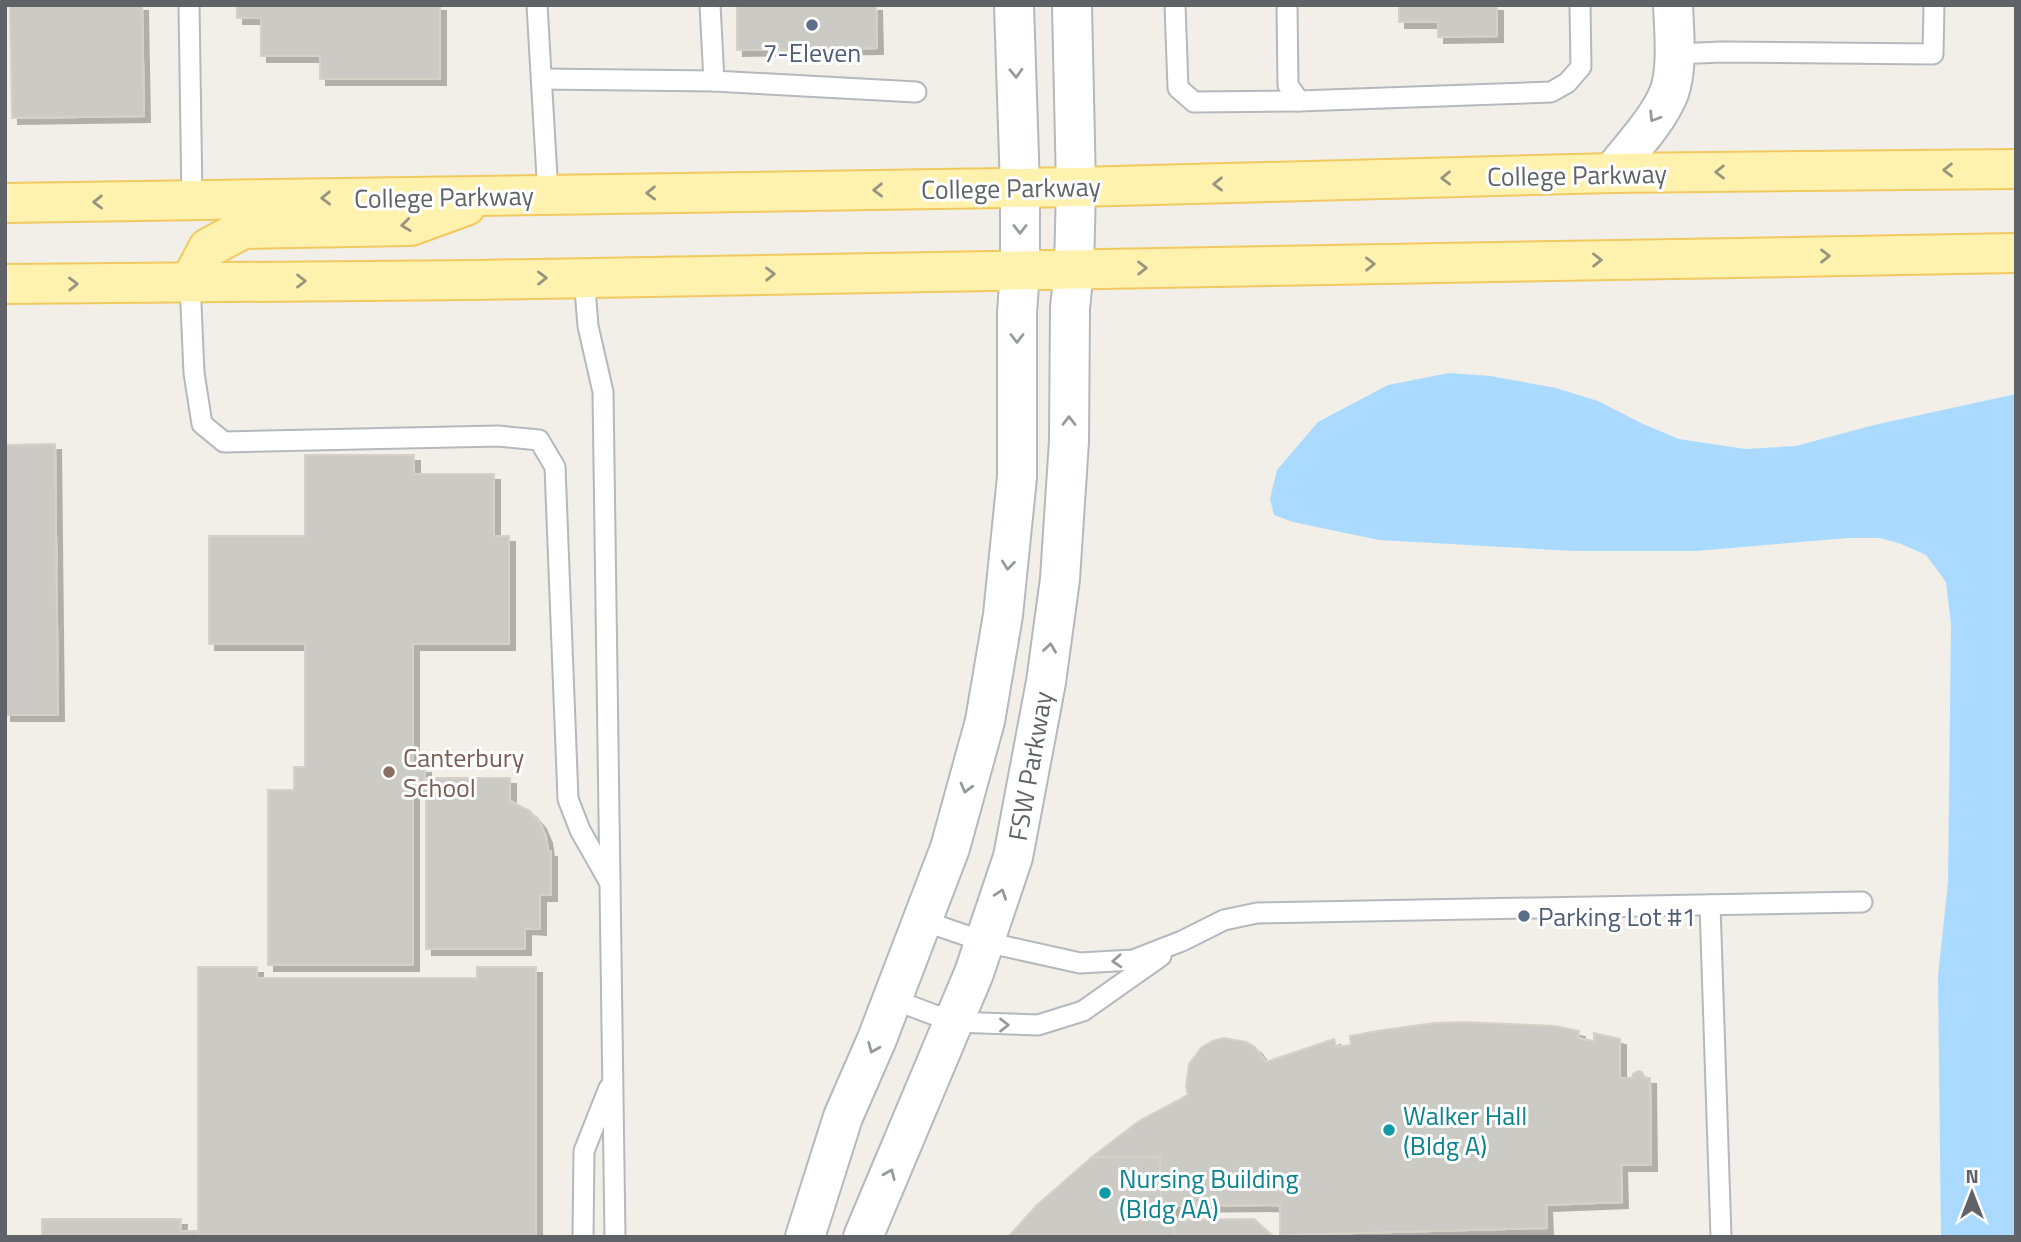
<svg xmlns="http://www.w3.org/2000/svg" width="2021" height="1242" font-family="'Titillium Web',sans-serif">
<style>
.water{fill:#aadaff}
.building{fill:#cccac5;stroke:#d6d1c6;stroke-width:2;filter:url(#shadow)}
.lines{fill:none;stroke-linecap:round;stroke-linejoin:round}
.service-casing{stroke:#b5b8bc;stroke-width:23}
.minor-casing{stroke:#b5b8bc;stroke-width:42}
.tertiary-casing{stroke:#b5b8bc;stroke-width:42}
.primary-casing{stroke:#f2c960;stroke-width:42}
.service{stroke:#fff;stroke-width:19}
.minor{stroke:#fff;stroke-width:38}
.tertiary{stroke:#fff;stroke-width:38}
.primary{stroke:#fff2af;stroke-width:38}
.oneway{stroke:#979a9d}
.oneway2{stroke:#979581}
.service-dot{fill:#5c6f8a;stroke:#fff;stroke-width:2.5}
.education-dot{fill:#8d6e63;stroke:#fff;stroke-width:2.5}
.culture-dot{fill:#0f9aa8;stroke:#fff;stroke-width:2.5}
.labels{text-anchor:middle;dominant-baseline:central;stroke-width:6;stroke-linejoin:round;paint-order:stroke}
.service-label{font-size:26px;fill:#4e5e75;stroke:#fff}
.street-label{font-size:26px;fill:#5f6368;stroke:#fff}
.education-label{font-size:26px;fill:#785e54;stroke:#fff;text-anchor:start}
.culture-label{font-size:26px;fill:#0d838f;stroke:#fff;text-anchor:start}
</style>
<defs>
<filter id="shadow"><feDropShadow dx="6" dy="6" stdDeviation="0" flood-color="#0004"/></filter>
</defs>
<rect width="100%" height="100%" fill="#f1efe8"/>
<!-- water -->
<polygon class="water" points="1449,373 1490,376 1556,388 1598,401 1643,424 1679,439 1745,449 1796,446 1874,425 2016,394 2016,1237 1941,1237 1938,976 1948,882 1951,624 1946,582 1926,555 1901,544 1880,538 1847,538 1696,551 1574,551 1379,540 1293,522 1274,515 1270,499 1277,470 1318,422 1388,385"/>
<!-- building -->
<g class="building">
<polygon points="10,5 142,5 144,116 12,118"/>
<polygon points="237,5 440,5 440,79 320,79 320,56 261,56 261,18 237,18"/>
<polygon points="737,5 876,5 877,48 737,50"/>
<polygon points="1399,5 1497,5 1497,36 1438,37 1438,22 1399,22"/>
<polygon points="55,444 58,715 5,715 5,445"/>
<polygon points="305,455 414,455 414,474 494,474 494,536 509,536 509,644 413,644 413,767 425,767 425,790 413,790 413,965 268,965 268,790 294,790 294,767 305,767 305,644 209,644 209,536 305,536"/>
<polygon points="426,778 510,778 510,801 530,811 540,823 546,837 548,851 551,851 551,895 540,895 540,929 525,928 525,949 426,949"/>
<polygon points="198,967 257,967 257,978 477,978 477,967 536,967 536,1237 198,1237"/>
<polygon points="1464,1022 1555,1026 1579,1031 1578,1038 1594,1041 1594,1033 1620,1039 1620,1078 1632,1078 1633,1074 1638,1071 1642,1072 1645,1078 1650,1078 1651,1165 1621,1165 1622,1202 1546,1205 1547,1228 1280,1235 1280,1205 1161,1206 1160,1157 1092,1157 1139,1121 1188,1095 1186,1086 1189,1064 1202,1047 1213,1041 1224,1038 1246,1042 1255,1047 1266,1062 1334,1039 1336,1047 1351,1045 1350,1036 1377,1031 1434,1023"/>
<polygon points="1092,1157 1160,1157 1161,1206 1174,1206 1175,1237 1008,1237 1036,1206"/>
<polygon points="42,1219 181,1219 180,1231 198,1231 198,1237 42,1237"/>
<polygon points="1254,1219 1274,1237 1175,1237 1174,1220"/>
</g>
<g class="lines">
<defs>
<g id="service">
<polyline points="189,5 192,200"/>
<polyline points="537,5 548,195"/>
<polyline points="710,5 714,81 916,92"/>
<polyline points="1175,5 1178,88 1194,102 1299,101"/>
<polyline points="1287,5 1288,85 1299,101 1551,92 1567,83 1581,67 1580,5"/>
<polyline points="1675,54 1722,52 1933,54 1934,5"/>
<polyline points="542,79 714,81"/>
<polyline points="584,277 588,326 603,392 615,1237"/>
<polyline points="190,282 194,373 202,424 224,442 498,436 539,440 555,467 568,799 580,830 610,883"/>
<polyline points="1710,905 1721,1237"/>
<polyline points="921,920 985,942 1080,963 1133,960 1182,941 1224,920 1257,913 1862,902"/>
<polyline points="892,999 953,1022 1038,1025 1083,1011 1161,956"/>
<polyline points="583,1237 584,1151 609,1088"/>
</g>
<g id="minor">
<path d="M 1612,173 C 1631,148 1657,122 1669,93 C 1678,68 1674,31 1673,5"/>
<polyline points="805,1237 843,1117 877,1039 950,848 985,721 1003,615 1017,477 1017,313 1020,270"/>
<polyline points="863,1237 974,973 1013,857 1046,682 1060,579 1069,441 1070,308 1074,269"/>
</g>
<g id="tertiary">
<polyline points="1014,5 1020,188 1020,270"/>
<polyline points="1072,5 1076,187 1074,269"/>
</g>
<g id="primary">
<polyline points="5,203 1076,187 1612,173 2016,169"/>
<polyline points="190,282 208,248 243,229 411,226 466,206"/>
<polyline points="5,284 474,280 2016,253"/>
</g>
</defs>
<!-- service casing -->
<use href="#service" class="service-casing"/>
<!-- minor casing -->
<use href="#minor" class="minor-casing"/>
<!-- tertiary casing -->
<use href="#tertiary" class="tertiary-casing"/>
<!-- primary casing -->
<use href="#primary" class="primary-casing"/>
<!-- service -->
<use href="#service" class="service"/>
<!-- minor -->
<use href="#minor" class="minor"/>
<!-- tertiary -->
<use href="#tertiary" class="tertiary"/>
<!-- primary -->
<use href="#primary" class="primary"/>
</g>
<!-- one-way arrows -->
<defs><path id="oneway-chevron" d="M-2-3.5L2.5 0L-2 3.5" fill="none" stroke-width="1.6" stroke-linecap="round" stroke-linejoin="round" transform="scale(1.75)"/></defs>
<g class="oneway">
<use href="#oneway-chevron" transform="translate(1016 73) rotate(88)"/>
<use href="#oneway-chevron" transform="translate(1654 117) rotate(122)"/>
<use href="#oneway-chevron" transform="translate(1020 229) rotate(90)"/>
<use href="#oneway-chevron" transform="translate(1017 338) rotate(90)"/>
<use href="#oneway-chevron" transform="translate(1069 421) rotate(-90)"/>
<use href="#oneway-chevron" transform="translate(1008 565) rotate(96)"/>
<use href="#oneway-chevron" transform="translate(1050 648) rotate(-82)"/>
<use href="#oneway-chevron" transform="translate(966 788) rotate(105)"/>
<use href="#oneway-chevron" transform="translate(1001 894) rotate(-71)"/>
<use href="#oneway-chevron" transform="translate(1117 961) rotate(177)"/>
<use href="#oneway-chevron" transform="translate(1004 1025)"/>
<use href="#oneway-chevron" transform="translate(873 1048) rotate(113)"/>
<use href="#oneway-chevron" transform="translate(890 1174) rotate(-67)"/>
</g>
<g class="oneway2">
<use href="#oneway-chevron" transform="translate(1948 170) rotate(179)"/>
<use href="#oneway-chevron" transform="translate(1720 172) rotate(179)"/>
<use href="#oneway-chevron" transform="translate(1446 178) rotate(179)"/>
<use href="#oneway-chevron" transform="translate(1218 184) rotate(179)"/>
<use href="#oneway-chevron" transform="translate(878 190) rotate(179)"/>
<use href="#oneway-chevron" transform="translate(651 193) rotate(179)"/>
<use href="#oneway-chevron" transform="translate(326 198) rotate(179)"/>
<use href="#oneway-chevron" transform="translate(98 202) rotate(179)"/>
<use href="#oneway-chevron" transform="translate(406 225) rotate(173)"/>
<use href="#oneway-chevron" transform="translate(1825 256) rotate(-1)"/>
<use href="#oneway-chevron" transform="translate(1597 260) rotate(-1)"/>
<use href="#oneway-chevron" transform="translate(1370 264) rotate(-1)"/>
<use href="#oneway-chevron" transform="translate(1142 268) rotate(-1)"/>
<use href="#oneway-chevron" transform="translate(770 274) rotate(-1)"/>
<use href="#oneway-chevron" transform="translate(542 278) rotate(-1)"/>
<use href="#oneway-chevron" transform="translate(301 281)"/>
<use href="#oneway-chevron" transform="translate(73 284) rotate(-1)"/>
</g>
<!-- markers -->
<g class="service-dot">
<circle cx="812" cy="25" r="7"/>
<circle cx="1524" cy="916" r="7"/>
</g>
<circle class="education-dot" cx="389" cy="772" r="7"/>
<g class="culture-dot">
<circle cx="1389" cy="1130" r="7"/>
<circle cx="1105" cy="1193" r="7"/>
</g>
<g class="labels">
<!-- service labels -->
<g class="service-label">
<text x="812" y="52">7-Eleven</text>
<text x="1538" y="916" text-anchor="start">Parking Lot #1</text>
</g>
<!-- street labels -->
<g class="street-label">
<text transform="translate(1577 175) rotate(-1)">College Parkway</text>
<text transform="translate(1011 188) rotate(-1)">College Parkway</text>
<text transform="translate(444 197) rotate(-1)">College Parkway</text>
<text transform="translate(1030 766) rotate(-80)">FSW Parkway</text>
</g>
<!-- education labels -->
<g class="education-label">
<text x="403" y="757">Canterbury<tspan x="403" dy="30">School</tspan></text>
</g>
<!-- culture labels -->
<g class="culture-label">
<text x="1403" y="1115">Walker Hall<tspan x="1403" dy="30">(Bldg A)</tspan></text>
<text x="1119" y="1178">Nursing Building<tspan x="1119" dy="30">(Bldg AA)</tspan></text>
</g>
</g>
<!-- border -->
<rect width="2021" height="1242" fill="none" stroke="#5f6368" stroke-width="14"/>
<!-- north arrow -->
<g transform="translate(1972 1193)" stroke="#ffffff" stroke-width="5" paint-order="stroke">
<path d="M0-5L12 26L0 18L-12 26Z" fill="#5f6368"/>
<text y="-10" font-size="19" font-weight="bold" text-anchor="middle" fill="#5f6368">N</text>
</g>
</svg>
